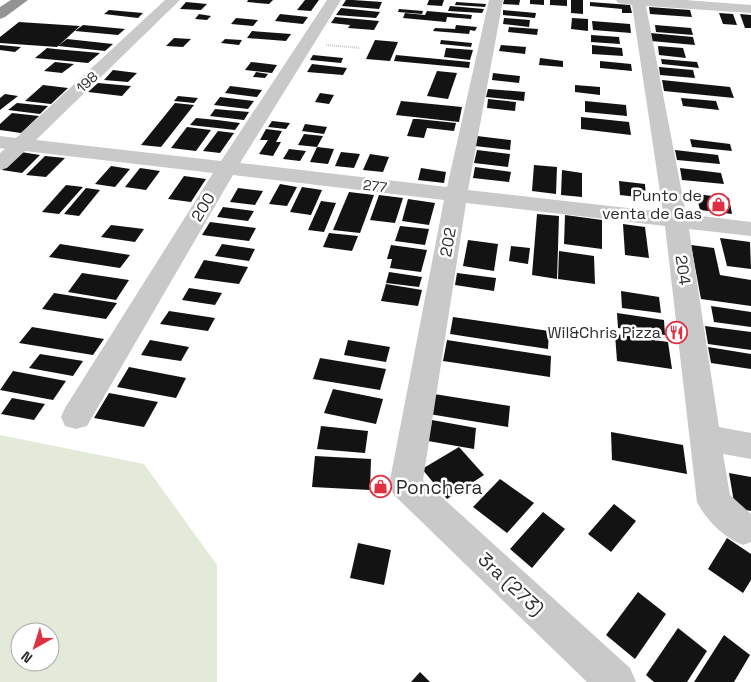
<svg xmlns="http://www.w3.org/2000/svg" width="751" height="682" font-family="'Space Grotesk',sans-serif">
<style>
.green{fill:#e3ead9;fill-rule:evenodd}
.building{fill:#131313}
.lines{fill:none;stroke-linecap:round;stroke-linejoin:round}
.path{stroke:#c9c9c9;stroke-width:2;stroke-dasharray:1 1;stroke-linecap:butt}
.minor{fill:#c9c9c9;fill-rule:evenodd}
.highway{fill:#939393;fill-rule:evenodd}
.labels{text-anchor:middle;dominant-baseline:central;stroke-width:5;stroke-linejoin:round;paint-order:stroke}
.far-street-label{font-size:14px;fill:#2c2c2c;stroke:#fff}
.poi-label{font-size:16px;fill:#2c2c2c;stroke:#fff;text-anchor:end}
.street-label{font-size:16px;fill:#2c2c2c;stroke:#fff}
.near-poi-label{font-size:19px;fill:#2c2c2c;stroke:#fff;text-anchor:start}
.near-street-label{font-size:19px;fill:#2c2c2c;stroke:#fff}
</style>
<rect width="100%" height="100%" fill="#fff"/>
<!-- green -->
<path class="green" d="M 0,435 L 144,464 L 217,565 L 217,682 L 0,682 ZM 20,632 L 50,632 L 50,662 L 20,662 Z"/>
<!-- building -->
<g class="building">
<polygon points="248,0 273,0 269,4 247,2"/>
<polygon points="305,0 319,0 311,11 297,10"/>
<polygon points="346,0 353,0 382,2 379,9 342,6"/>
<polygon points="429,0 444,0 442,6 427,5"/>
<polygon points="504,0 520,0 519,5 503,4"/>
<polygon points="530,0 544,0 544,5 530,4"/>
<polygon points="550,0 567,0 567,6 550,5"/>
<polygon points="571,0 583,0 583,14 571,13"/>
<polygon points="186,2 207,4 201,10 180,9"/>
<polygon points="456,2 486,4 485,7 455,5"/>
<polygon points="590,2 630,5 632,13 622,13 622,9 590,6"/>
<polygon points="450,6 484,9 482,13 448,11"/>
<polygon points="649,7 690,10 692,17 650,14"/>
<polygon points="341,8 380,12 376,18 336,15"/>
<polygon points="399,9 423,11 422,14 398,12"/>
<polygon points="109,10 143,13 138,18 104,14"/>
<polygon points="503,10 536,13 535,18 503,15"/>
<polygon points="427,11 472,15 471,19 447,17 446,22 403,18 405,13 425,15"/>
<polygon points="719,13 733,14 737,25 723,24"/>
<polygon points="199,14 211,16 207,20 195,19"/>
<polygon points="280,14 308,17 303,24 275,21"/>
<polygon points="740,14 751,15 751,28 745,28"/>
<polygon points="335,17 379,21 374,30 348,28 350,25 331,23"/>
<polygon points="236,18 258,20 253,26 231,24"/>
<polygon points="504,18 530,20 529,27 503,24"/>
<polygon points="572,18 588,19 588,31 571,29"/>
<polygon points="592,21 630,24 631,33 593,30"/>
<polygon points="19,22 80,26 57,47 0,43 0,37"/>
<polygon points="83,25 125,29 118,35 75,31"/>
<polygon points="456,25 477,27 475,31 470,30 469,34 433,31 435,28 455,29"/>
<polygon points="655,25 691,28 693,35 656,32"/>
<polygon points="509,27 538,29 537,35 508,32"/>
<polygon points="252,31 291,34 286,41 247,38"/>
<polygon points="650,33 693,37 695,45 651,41"/>
<polygon points="591,35 619,37 620,44 591,42"/>
<polygon points="174,38 191,39 183,47 166,46"/>
<polygon points="67,39 113,44 105,51 58,46"/>
<polygon points="225,39 242,40 239,45 221,43"/>
<polygon points="375,40 398,42 390,61 366,59"/>
<polygon points="441,40 472,43 471,47 440,44"/>
<polygon points="0,45 21,47 15,52 0,50"/>
<polygon points="501,45 526,47 525,54 499,51"/>
<polygon points="592,45 622,48 623,56 592,54"/>
<polygon points="658,46 683,48 686,58 659,55"/>
<polygon points="47,48 55,49 100,53 88,63 35,58"/>
<polygon points="446,48 473,50 470,60 444,57"/>
<polygon points="313,55 343,58 341,63 310,60"/>
<polygon points="396,55 470,62 469,68 394,61"/>
<polygon points="540,58 563,61 563,67 539,65"/>
<polygon points="661,59 697,62 699,68 662,64"/>
<polygon points="600,61 631,64 632,71 600,68"/>
<polygon points="55,62 74,64 62,73 44,71"/>
<polygon points="251,62 277,65 272,73 245,70"/>
<polygon points="312,64 347,68 343,75 307,72"/>
<polygon points="659,67 693,70 695,78 660,75"/>
<polygon points="113,70 137,73 128,82 104,80"/>
<polygon points="437,71 457,73 448,99 427,96"/>
<polygon points="256,72 268,74 265,78 253,77"/>
<polygon points="493,73 520,76 519,83 492,80"/>
<polygon points="662,80 730,87 734,98 664,91"/>
<polygon points="98,83 131,86 122,96 88,92"/>
<polygon points="43,85 68,88 51,104 25,101"/>
<polygon points="575,85 600,87 600,95 575,92"/>
<polygon points="230,86 262,90 257,97 225,93"/>
<polygon points="488,89 525,92 524,101 486,97"/>
<polygon points="320,93 334,95 329,104 315,102"/>
<polygon points="5,94 18,96 0,110 0,98"/>
<polygon points="178,96 198,98 194,103 174,101"/>
<polygon points="220,97 254,101 248,109 214,105"/>
<polygon points="681,98 716,101 719,110 683,106"/>
<polygon points="488,99 516,102 515,111 487,108"/>
<polygon points="401,101 462,107 459,122 396,115"/>
<polygon points="585,101 626,105 627,116 585,112"/>
<polygon points="17,103 48,106 40,114 8,110"/>
<polygon points="175,103 194,105 161,147 141,145"/>
<polygon points="215,109 249,112 244,120 210,116"/>
<polygon points="12,113 39,116 21,133 0,130 0,124"/>
<polygon points="581,117 629,122 631,135 581,129"/>
<polygon points="196,118 217,120 240,123 235,130 190,125"/>
<polygon points="413,119 418,119 456,123 454,131 427,128 424,138 407,136"/>
<polygon points="272,121 290,123 286,129 268,127"/>
<polygon points="305,124 327,127 324,134 302,131"/>
<polygon points="187,127 211,130 196,151 171,148"/>
<polygon points="266,129 282,131 276,142 281,142 273,156 259,154 268,140 260,140"/>
<polygon points="218,131 234,133 220,153 203,151"/>
<polygon points="304,134 323,136 317,147 334,149 328,164 310,162 317,147 298,145"/>
<polygon points="477,136 511,140 510,150 475,146"/>
<polygon points="690,139 730,144 732,151 692,147"/>
<polygon points="289,149 306,151 300,161 283,159"/>
<polygon points="477,150 510,154 508,167 474,163"/>
<polygon points="675,150 718,155 720,164 677,160"/>
<polygon points="21,152 40,155 22,173 2,170"/>
<polygon points="341,152 360,154 354,168 335,166"/>
<polygon points="370,154 389,157 383,172 363,170"/>
<polygon points="45,156 65,158 46,177 26,175"/>
<polygon points="534,165 557,167 556,194 532,191"/>
<polygon points="111,166 130,169 115,187 95,184"/>
<polygon points="475,167 511,172 509,182 473,178"/>
<polygon points="140,168 160,171 146,190 125,187"/>
<polygon points="421,168 446,172 444,183 418,180"/>
<polygon points="680,168 721,173 724,184 682,180"/>
<polygon points="562,170 582,173 582,197 561,195"/>
<polygon points="184,176 206,179 191,202 168,199"/>
<polygon points="619,181 645,184 646,198 620,195"/>
<polygon points="280,184 297,187 287,206 269,204"/>
<polygon points="66,185 83,187 59,214 42,212"/>
<polygon points="302,187 322,190 311,215 290,212"/>
<polygon points="86,188 100,190 79,216 64,214"/>
<polygon points="238,188 263,191 255,205 230,202"/>
<polygon points="349,192 374,195 360,233 333,230"/>
<polygon points="696,194 729,198 732,214 700,210"/>
<polygon points="379,195 403,198 395,223 370,220"/>
<polygon points="408,199 435,203 429,225 402,221"/>
<polygon points="321,201 336,203 324,232 308,230"/>
<polygon points="223,207 254,211 248,221 217,217"/>
<polygon points="537,214 559,216 557,279 532,275"/>
<polygon points="565,215 602,220 602,249 564,244"/>
<polygon points="210,222 256,228 249,241 202,235"/>
<polygon points="623,224 645,227 649,258 625,255"/>
<polygon points="111,225 144,229 135,242 101,237"/>
<polygon points="400,226 429,229 425,245 395,241"/>
<polygon points="329,233 358,236 352,251 323,247"/>
<polygon points="720,238 750,242 751,269 727,266"/>
<polygon points="468,240 498,244 494,271 463,266"/>
<polygon points="60,244 130,255 120,268 49,257"/>
<polygon points="222,244 255,249 249,261 215,256"/>
<polygon points="391,245 427,250 421,272 390,268 392,259 387,259"/>
<polygon points="691,245 714,248 720,275 751,280 751,306 701,299"/>
<polygon points="511,246 530,248 528,264 509,261"/>
<polygon points="559,251 594,256 595,284 558,279"/>
<polygon points="204,260 248,267 239,284 194,278"/>
<polygon points="389,272 422,277 419,287 386,283"/>
<polygon points="82,273 129,280 116,300 68,292"/>
<polygon points="457,273 496,278 494,291 455,285"/>
<polygon points="386,284 422,290 418,306 381,301"/>
<polygon points="189,288 222,293 215,305 182,300"/>
<polygon points="621,291 659,297 661,313 622,308"/>
<polygon points="54,293 117,303 106,319 42,309"/>
<polygon points="711,306 751,312 751,327 714,322"/>
<polygon points="169,311 215,318 208,331 160,324"/>
<polygon points="617,313 664,320 665,335 618,328"/>
<polygon points="453,317 549,331 548,349 450,334"/>
<polygon points="705,326 751,332 751,350 708,344"/>
<polygon points="32,327 104,339 93,355 19,343"/>
<polygon points="615,334 668,342 672,369 617,361"/>
<polygon points="150,340 189,347 181,361 141,355"/>
<polygon points="348,340 390,347 386,362 344,355"/>
<polygon points="447,340 551,356 550,377 443,361"/>
<polygon points="708,347 751,354 751,369 711,363"/>
<polygon points="40,354 83,361 73,376 29,368"/>
<polygon points="320,358 386,369 380,390 313,379"/>
<polygon points="129,367 186,378 176,398 117,387"/>
<polygon points="13,371 66,381 53,400 0,390"/>
<polygon points="333,389 383,399 376,424 324,413"/>
<polygon points="109,393 158,402 144,427 94,418"/>
<polygon points="434,394 510,406 508,427 429,414"/>
<polygon points="12,398 45,404 34,420 1,414"/>
<polygon points="432,420 476,428 474,449 428,441"/>
<polygon points="321,426 368,431 365,453 317,449"/>
<polygon points="611,432 683,445 687,474 612,460"/>
<polygon points="459,447 484,475 447,499 422,469"/>
<polygon points="315,456 371,459 370,490 312,487"/>
<polygon points="729,473 751,477 751,511 735,508"/>
<polygon points="500,479 534,503 507,533 473,507"/>
<polygon points="614,504 636,521 611,552 588,534"/>
<polygon points="543,512 565,529 532,568 510,549"/>
<polygon points="727,538 751,554 751,580 743,593 708,569"/>
<polygon points="358,543 391,550 384,585 350,578"/>
<polygon points="638,592 666,614 635,659 606,635"/>
<polygon points="678,628 707,651 687,682 654,682 646,675"/>
<polygon points="724,635 750,655 734,682 694,682"/>
<polygon points="420,672 430,682 411,682"/>
</g>
<g class="lines">
<!-- path -->
<polyline class="path" points="326,45 360,48"/>
<!-- minor -->
<path class="minor" d="M 165,0 L 180,0 L 36,140 L 221,161 L 327,0 L 341,0 L 240,163 L 447,187 L 489,0 L 503,0 L 468,190 L 663,212 L 632,5 L 618,3 L 616,0 L 685,0 L 751,5 L 751,13 L 646,6 L 686,214 L 751,222 L 751,236 L 689,229 L 719,427 L 751,433 L 751,459 L 723,454 L 730,495 L 751,514 L 751,542 L 743,545 C 724,538 706,520 697,502 L 665,226 L 466,203 L 423,480 L 630,668 L 636,682 L 587,682 L 394,495 L 389,485 L 444,200 L 233,175 L 87,426 L 76,429 L 65,426 L 61,417 L 65,408 L 213,173 L 25,151 L 7,168 L 0,170 L 0,153 L 5,149 L 0,148 L 0,136 L 16,138 Z"/>
<!-- highway -->
<polygon class="highway" points="11,0 28,0 5,17 0,19 0,7"/>
</g>
<!-- icons -->
<defs>
<symbol id="shop-ring" viewBox="-11 -11 22 22"><circle r="9.5" fill="#fff" stroke="#e03143" stroke-width="1.5"/><path d="M-5-2.5h2.3a2.7 3.5 0 0 1 5.4 0H5L5.5 6h-11ZM-1.5-2.5h3a1.5 2.3 0 0 0-3 0Z" fill="#e03143"/></symbol>
<symbol id="restaurant-ring" viewBox="-11 -11 22 22"><circle r="9.5" fill="#fff" stroke="#e03143" stroke-width="1.5"/><path d="M-5-6h1v4h1v-4h1v4h1v-4h1v5L-1.5 .5V6h-2V.5L-5-1ZM5-6V6H3V1.5H1.5Q1.5-4 5-6Z" fill="#e03143"/></symbol>
</defs>
<g fill-rule="evenodd">
<use href="#shop-ring" x="706" y="192" width="25" height="25"/>
<use href="#restaurant-ring" x="664" y="320" width="25" height="25"/>
<use href="#shop-ring" x="368" y="474" width="25" height="25"/>
</g>
<g class="labels">
<!-- far-street labels -->
<g class="far-street-label">
<text transform="translate(87 82) rotate(-43)">198</text>
<text transform="translate(375 186) rotate(7)">277</text>
</g>
<!-- poi labels -->
<g class="poi-label">
<text x="702" y="195">Punto de<tspan x="702" dy="18">venta de Gas</tspan></text>
<text x="661" y="332">Wil&amp;Chris Pizza</text>
</g>
<!-- street labels -->
<g class="street-label">
<text transform="translate(203 207) rotate(-59)">200</text>
<text transform="translate(448 242) rotate(-80)">202</text>
<text transform="translate(683 270) rotate(82)">204</text>
</g>
<!-- near-poi labels -->
<g class="near-poi-label">
<text x="396" y="487">Ponchera</text>
</g>
<!-- near-street labels -->
<g class="near-street-label">
<text transform="translate(511 584) rotate(43)">3ra (273)</text>
</g>
</g>
<!-- north arrow -->
<g transform="translate(35 647) rotate(219)"><circle r="24" fill="#ffffff" stroke="#ababab"/>
<path d="M0-4L9 19L0 12L-9 19Z" fill="#e03143"/>
<text y="-8" font-size="14" font-weight="bold" text-anchor="middle" fill="#2c2c2c">N</text>
</g>
</svg>
